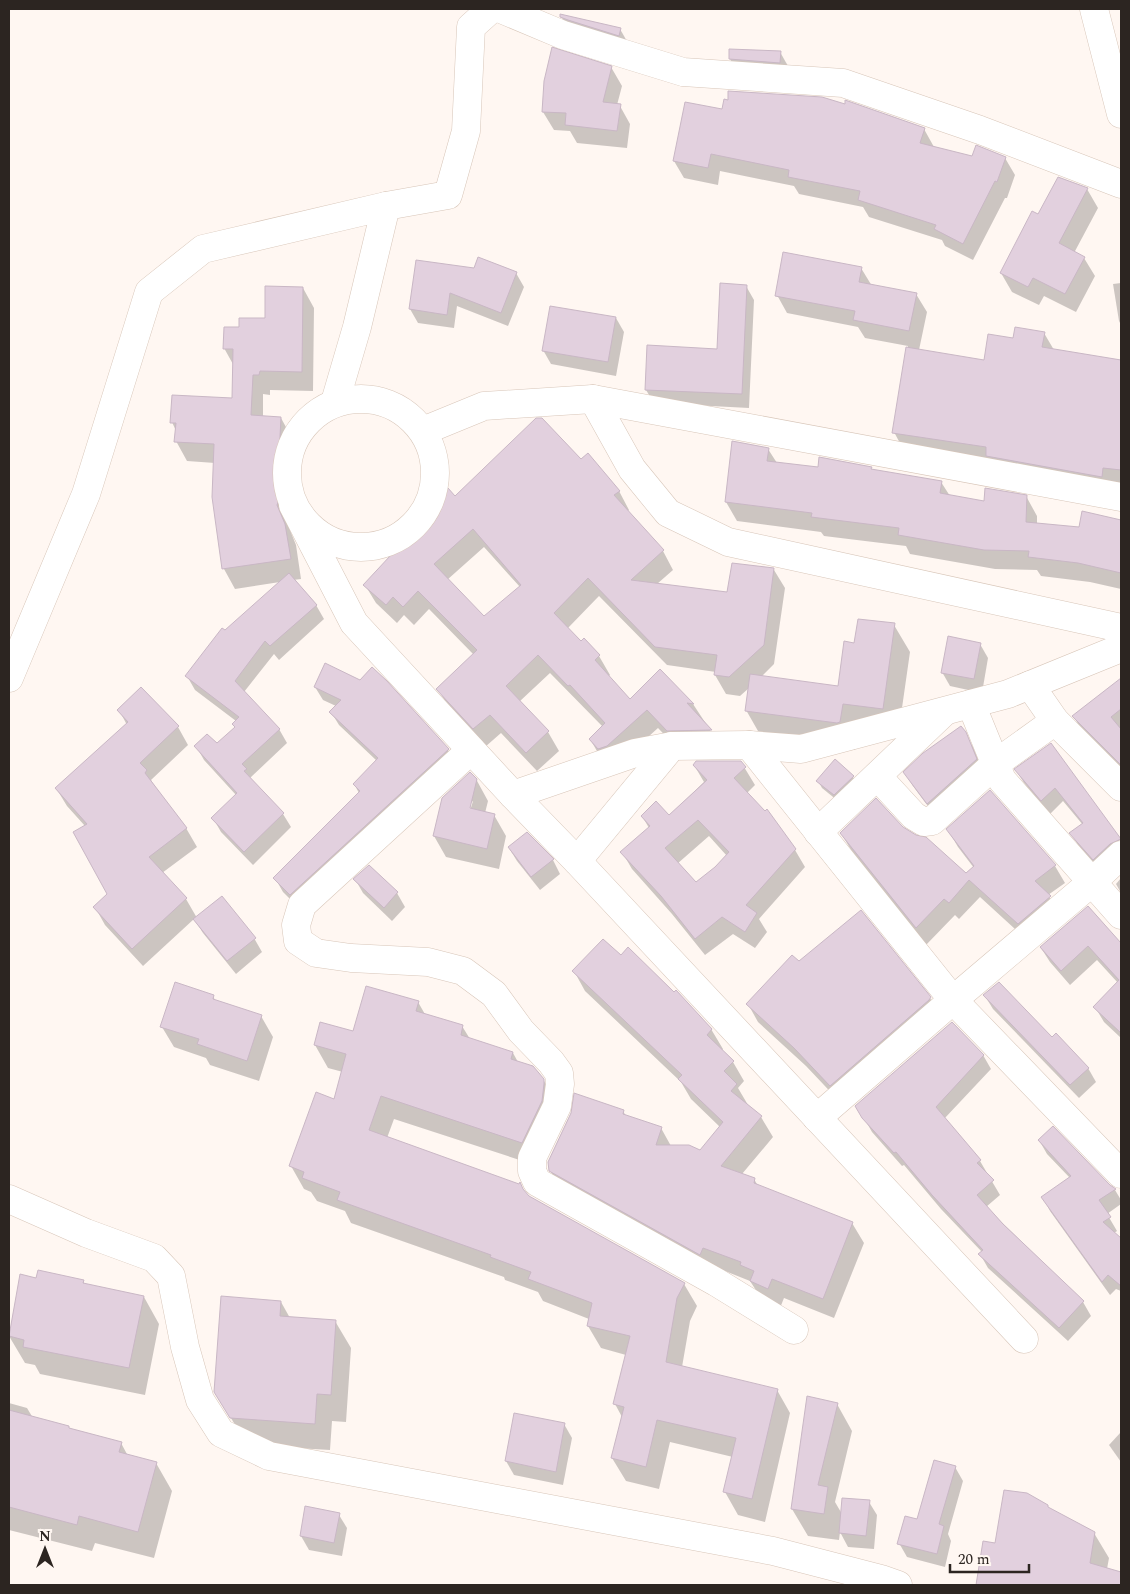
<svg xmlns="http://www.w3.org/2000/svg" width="1130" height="1594" font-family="Spectral,serif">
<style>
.shadow{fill:#0003;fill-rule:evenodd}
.building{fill:#e2d0de;stroke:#c9b7c5;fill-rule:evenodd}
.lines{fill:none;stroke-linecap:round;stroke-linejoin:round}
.minor-casing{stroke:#d8c6b9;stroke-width:29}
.minor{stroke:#fff;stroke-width:28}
</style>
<rect width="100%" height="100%" fill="#fff7f2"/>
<!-- shadow -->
<g class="shadow">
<polygon points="561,16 620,29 632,50 573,37"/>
<polygon points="730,51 780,52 788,66 738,73 730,59"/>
<polygon points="611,67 622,86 617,105 620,106 630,124 627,148 577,143 570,131 554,130 543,112"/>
<polygon points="723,111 924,129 934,147 973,158 1005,158 1015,175 1007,198 1005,198 973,260 945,246 942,240 869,217 863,207 799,194 794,186 720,171 718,185 684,178 674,161"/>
<polygon points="1087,189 1098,208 1074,253 1084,258 1095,276 1076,312 1044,296 1039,305 1012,292 1001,273 1039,216"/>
<polygon points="861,268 872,286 916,294 927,312 919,350 985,361 1014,339 1044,333 1054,350 1121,361 1121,495 909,460 894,432 908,346 865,338 858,327 787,313 777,295"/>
<polygon points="474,270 516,273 524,287 508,326 457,306 454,328 418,323 410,309"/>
<polygon points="1121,283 1121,325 1119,321 1113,284"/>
<polygon points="746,286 754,300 749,408 654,403 646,390 718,351"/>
<polygon points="303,288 314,308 313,391 270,390 270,395 263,394 263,417 281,418 292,438 289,498 292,516 288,525 296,545 301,579 293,580 316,605 324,619 279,660 274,654 244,692 279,729 287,743 250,778 283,814 291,827 253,865 221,832 213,818 236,795 204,760 196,746 217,745 236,728 236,721 195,690 187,676 225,632 280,582 235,589 224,569 213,497 215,463 187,461 176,441 176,431 172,422 233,400 234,366 224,348 240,329 266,320"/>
<polygon points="616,318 624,332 616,376 551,364 543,350"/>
<polygon points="734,442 768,449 777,463 819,468 871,468 872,471 941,482 950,496 985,503 1026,496 1037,516 1037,524 1080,529 1083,513 1121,521 1121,589 1090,582 1041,576 1037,570 995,569 910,554 906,546 824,536 821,532 737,521 726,502"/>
<path d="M 581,461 L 619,491 L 629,510 L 627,512 L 663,551 L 673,570 L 657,584 L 728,594 L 774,570 L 785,588 L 774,664 L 761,677 L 840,687 L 855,644 L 894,625 L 910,652 L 898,736 L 858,731 L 855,750 L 853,750 L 762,738 L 746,710 L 749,688 L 740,696 L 726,694 L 715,675 L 716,672 L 667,665 L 599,596 L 567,629 L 580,643 L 584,640 L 599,656 L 610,675 L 608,677 L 630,701 L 660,671 L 693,704 L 722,748 L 679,750 L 658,728 L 617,765 L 601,758 L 590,739 L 603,727 L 550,673 L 519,702 L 548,732 L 559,751 L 537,771 L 501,733 L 485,747 L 449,708 L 438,689 L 474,655 L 429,609 L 414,625 L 404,615 L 397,623 L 376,603 L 365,585 L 418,527 L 414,521 L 455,498 ZM 484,547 L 520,587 L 484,618 L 447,580 Z"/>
<polygon points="980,644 988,658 982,693 950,686 942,672"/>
<polygon points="1116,683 1121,689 1121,770 1082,731 1074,717"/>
<polygon points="315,687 448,750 456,763 299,908 283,892 275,878 359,793 354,784 377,761 339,725 331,712 336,706 323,700"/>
<polygon points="119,710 178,727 188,745 151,780 156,789 186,828 197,847 162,873 186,899 197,918 254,938 262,952 236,974 203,933 194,919 143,966 105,925 95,907 109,894 85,826 67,806 56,788 127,725"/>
<polygon points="964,733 973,747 984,774 936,817 913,786 905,773"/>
<polygon points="1051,745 1121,843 1102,873 1079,847 1071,833 1083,825 1063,801 1050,814 1024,783 1016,770"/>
<polygon points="835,761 853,777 857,783 838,801 822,788 818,781"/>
<path d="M 741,762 L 755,785 L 747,793 L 795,850 L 805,867 L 759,919 L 767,932 L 755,948 L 733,934 L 705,955 L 672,914 L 632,869 L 622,852 L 649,828 L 642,816 L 669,816 L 704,782 L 694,765 ZM 709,836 L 727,856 L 716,868 L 695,884 L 677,864 Z"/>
<path d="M 476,779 L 488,801 L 485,813 L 494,815 L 506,836 L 499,869 L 446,857 L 434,836 ZM 473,801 L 469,814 L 469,804 Z"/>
<polygon points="990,791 1055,866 1065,883 1048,895 1060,914 1028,941 980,897 959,919 955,915 926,945 851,850 841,833 902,828 966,874 974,868 958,847 948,830"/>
<polygon points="509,848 553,860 560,874 540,890 517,861"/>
<polygon points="1121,878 1121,893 1116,884"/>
<polygon points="355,879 397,893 405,907 392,921 363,893"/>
<polygon points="1088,908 1121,945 1121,1038 1104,1022 1095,1007 1118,983 1097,960 1070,985 1050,962 1041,948"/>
<polygon points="798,963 930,998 940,1016 841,1103 806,1066 758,1022 748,1004"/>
<polygon points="574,971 711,1029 723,1049 722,1051 733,1062 744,1081 738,1088 748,1105 761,1117 773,1137 742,1174 754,1179 758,1186 852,1223 864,1243 834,1318 784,1298 780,1308 763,1301 750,1281 715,1267 562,1191 550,1170 623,1111 626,1116 661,1128 671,1146 700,1151 720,1127 691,1099 681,1082 585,991"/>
<polygon points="213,996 216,1002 261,1016 273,1037 259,1081 210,1065 206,1058 174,1047 162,1027"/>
<polygon points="985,996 1088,1068 1096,1082 1079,1098 993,1009"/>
<polygon points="418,1002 426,1016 462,1026 470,1039 513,1053 518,1062 543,1079 556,1103 535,1165 394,1119 387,1138 524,1192 529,1197 684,1284 697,1306 690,1321 682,1367 777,1390 790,1413 765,1522 738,1515 725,1492 733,1457 670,1442 659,1489 626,1481 612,1458 622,1417 615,1404 626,1355 601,1348 588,1326 589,1319 543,1301 538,1292 505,1280 504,1277 351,1223 345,1211 317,1201 311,1192 304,1189 291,1166 335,1100 343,1072 328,1068 315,1045 354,1032"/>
<polygon points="983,1055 991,1069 944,1119 980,1161 1000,1195 986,1207 1083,1302 1091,1316 1068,1341 988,1268 980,1254 982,1252 941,1209 904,1165 902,1166 872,1132 857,1106"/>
<polygon points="1039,1140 1115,1190 1121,1200 1121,1204 1107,1214 1117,1231 1114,1233 1121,1240 1121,1291 1116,1289 1110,1295 1050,1211 1043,1197 1070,1178 1047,1154"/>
<polygon points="21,1276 37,1279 83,1281 85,1285 144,1297 159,1324 145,1395 40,1374 35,1365 25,1363 9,1336"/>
<polygon points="281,1302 290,1318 335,1321 351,1348 346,1422 332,1421 330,1450 247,1445 215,1391"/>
<polygon points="808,1398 837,1404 852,1431 835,1502 842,1514 869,1502 877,1515 874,1549 848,1547 840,1532 839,1540 808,1536 792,1509"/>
<polygon points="9,1403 27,1408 33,1418 121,1443 128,1456 156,1463 172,1491 154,1558 95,1543 92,1551 9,1530"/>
<polygon points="515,1414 564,1424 572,1438 563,1485 514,1475 506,1461"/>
<polygon points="1121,1432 1121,1462 1109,1445"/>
<polygon points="955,1467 963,1481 948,1534 951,1541 945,1567 907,1557 899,1543 918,1520"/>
<polygon points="1049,1509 1094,1533 1109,1558 1107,1569 1121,1573 1121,1585 978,1585 984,1542 997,1544"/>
<polygon points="339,1515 347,1528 342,1556 309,1550 301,1536"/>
</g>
<!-- building -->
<g class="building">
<polygon points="560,14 621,28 619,36 568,20 560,17"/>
<polygon points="552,47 612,66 603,102 621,104 617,131 565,125 566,113 542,112 544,81"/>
<polygon points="729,49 781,51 780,63 729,59"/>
<polygon points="728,91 822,97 845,104 845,100 925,128 920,143 972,156 976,145 1006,157 997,182 995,181 963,244 934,229 936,225 858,200 860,191 788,177 789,170 711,154 708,168 673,161 685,102 722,109 724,99 728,100"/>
<polygon points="1058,177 1088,188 1059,243 1085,257 1065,294 1033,278 1028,287 1000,273 1032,211 1038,214"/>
<polygon points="783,252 862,267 859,282 917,293 909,331 853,320 855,311 775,296"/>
<polygon points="478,257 517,272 501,313 450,293 447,315 409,309 416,260 474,268"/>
<polygon points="720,283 747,285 742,394 645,390 647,345 717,349"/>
<polygon points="265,286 303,287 302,372 260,371 259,375 253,375 251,415 281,417 278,477 281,495 277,505 285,524 291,559 222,569 212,497 214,444 174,442 176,423 170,423 172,395 232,398 233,349 223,349 224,327 239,327 239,318 265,318"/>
<polygon points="550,306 616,317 608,362 542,351"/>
<polygon points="1015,327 1045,332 1042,347 1121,360 1121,470 1103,468 1102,477 986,456 986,447 892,433 906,347 984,360 988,334 1013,338"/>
<path d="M 536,418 L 542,418 L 581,459 L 588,453 L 620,491 L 614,495 L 664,550 L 631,580 L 727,592 L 732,563 L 774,568 L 764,645 L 729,677 L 714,675 L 717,655 L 655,647 L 588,578 L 554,613 L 581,641 L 584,638 L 600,655 L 595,660 L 630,699 L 660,669 L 694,704 L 687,703 L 712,730 L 667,731 L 647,710 L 607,746 L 598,749 L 589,739 L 605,723 L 570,685 L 568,686 L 538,655 L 506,686 L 549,731 L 526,753 L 490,715 L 473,729 L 436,689 L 477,650 L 418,591 L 403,607 L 393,597 L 386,605 L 363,585 L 418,526 L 413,520 L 448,488 L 455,496 ZM 473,529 L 521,585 L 484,616 L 434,564 Z"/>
<polygon points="732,441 769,448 767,461 818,467 819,457 872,467 871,469 942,481 940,493 984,501 985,488 1027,495 1026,522 1079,527 1082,511 1121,520 1121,573 1078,563 1028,557 1029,551 984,550 898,535 899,528 811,517 812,513 725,502"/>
<polygon points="289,573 317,605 270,646 265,641 235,681 280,729 242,764 247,769 244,771 284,813 244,852 211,818 237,793 194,746 207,734 217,743 235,727 232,724 239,717 185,676 222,628 225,630"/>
<polygon points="858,619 895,623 883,709 843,704 840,722 837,723 745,711 750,674 838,686 844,641 854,643"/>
<polygon points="948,636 981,643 974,679 941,673"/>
<polygon points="325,663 360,680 372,667 387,681 449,749 290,895 273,878 360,791 353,784 378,758 329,712 341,700 314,687"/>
<polygon points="1121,678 1121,709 1111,717 1121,729 1121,765 1072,716"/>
<polygon points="141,687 179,726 140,763 147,770 145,773 187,828 149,857 187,898 132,949 93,907 107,894 73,832 87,824 55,788 128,722 117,710"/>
<polygon points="961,726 966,732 977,759 927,804 903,772 923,753"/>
<polygon points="1051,743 1121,839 1110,844 1093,860 1069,833 1083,823 1055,788 1041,801 1014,769"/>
<polygon points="835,759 854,776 834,795 816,781"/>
<path d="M 696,761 L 741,761 L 746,767 L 734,778 L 765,811 L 767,809 L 796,849 L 746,905 L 757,913 L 745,932 L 722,917 L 695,939 L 661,896 L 620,852 L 650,826 L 641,816 L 656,801 L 669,815 L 707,780 L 693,765 ZM 698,820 L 729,852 L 715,867 L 696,882 L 665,848 Z"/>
<polygon points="470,772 477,779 470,808 495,814 487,849 433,836 442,798"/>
<polygon points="990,790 1056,865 1035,881 1051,896 1018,924 969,880 949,903 944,899 916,928 840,833 876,798 903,827 916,835 926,837 966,873 974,866 946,829"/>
<polygon points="527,832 554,859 531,877 508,847"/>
<polygon points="369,865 398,892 384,908 353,879"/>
<polygon points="222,896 256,938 227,961 193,919"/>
<polygon points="1088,906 1121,943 1121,1033 1093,1007 1119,980 1088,946 1061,971 1040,947"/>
<polygon points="861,910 931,997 929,1000 830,1086 794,1048 746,1004 792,955 799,961"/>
<polygon points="603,939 621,955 628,947 674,992 676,990 712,1029 707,1035 734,1061 724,1071 737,1084 731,1091 762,1116 721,1166 755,1178 754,1183 853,1222 823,1299 772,1279 768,1289 750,1281 754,1271 740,1265 741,1262 703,1248 700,1255 549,1171 548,1162 571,1113 574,1093 624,1110 623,1114 662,1127 656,1145 689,1145 700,1150 723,1122 678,1079 682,1075 572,971"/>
<polygon points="175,982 214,995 213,999 262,1015 247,1061 197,1044 199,1039 160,1027"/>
<polygon points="999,982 1052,1037 1056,1033 1089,1068 1070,1085 983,995"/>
<polygon points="366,986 419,1001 416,1011 463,1025 461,1035 513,1052 511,1059 533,1066 544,1079 544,1084 542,1101 522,1143 381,1096 369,1130 519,1184 520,1182 523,1189 529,1196 685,1283 677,1298 666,1362 778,1389 752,1499 723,1492 736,1438 657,1420 646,1467 611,1458 624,1407 613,1404 630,1336 587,1326 592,1303 528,1279 531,1272 490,1257 491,1255 337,1200 340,1192 302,1178 304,1172 289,1166 316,1092 334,1099 346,1054 314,1045 320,1022 353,1031"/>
<polygon points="952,1022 984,1055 936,1107 981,1160 977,1163 994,1180 977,1195 1003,1224 1084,1301 1059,1328 978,1254 983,1250 932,1195 896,1152 894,1153 862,1118 855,1106"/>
<polygon points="1053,1126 1110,1185 1116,1189 1099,1200 1111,1217 1103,1222 1121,1238 1121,1286 1108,1275 1102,1282 1041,1197 1071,1176 1038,1140"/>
<polygon points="38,1270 84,1280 83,1283 144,1296 129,1368 23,1347 24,1340 9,1336 20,1274 36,1278"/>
<polygon points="221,1296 281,1301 280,1316 336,1320 331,1395 317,1394 315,1424 230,1418 214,1392"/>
<polygon points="807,1396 838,1403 818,1485 828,1487 824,1514 791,1509"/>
<polygon points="9,1410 69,1426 69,1428 122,1442 119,1452 157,1462 138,1532 79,1516 77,1525 9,1507"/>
<polygon points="514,1413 565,1423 556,1472 505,1461"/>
<polygon points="934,1460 956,1466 939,1524 944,1526 937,1554 897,1544 905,1516 917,1519"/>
<polygon points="1004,1490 1027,1493 1048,1505 1048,1507 1095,1532 1090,1563 1121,1572 1121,1585 976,1585 983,1541 995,1543"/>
<polygon points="842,1498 870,1500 866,1536 839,1533"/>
<polygon points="305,1506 340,1513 334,1543 300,1536"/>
</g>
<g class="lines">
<defs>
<g id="minor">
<polyline points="501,9 563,35 683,72 843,83 980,130 1121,184"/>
<polyline points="1094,9 1121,114"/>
<circle cx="361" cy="473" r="74"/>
<polyline points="593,399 632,469 668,513 728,542 1121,628"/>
<polyline points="335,402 357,327 386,206"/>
<polyline points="423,431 484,406 593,399 1121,497"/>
<polyline points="293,505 354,623 513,795 577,861 1024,1339"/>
<polyline points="9,678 86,494 149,292 203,249 386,206 448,195 466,131 471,27 491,9"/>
<polyline points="1030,685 1055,721 1121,787"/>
<polyline points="971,704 1002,780 1121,915"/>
<polyline points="749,745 953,1000 1121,1174"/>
<polyline points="471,750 302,905 296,925 298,941 316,953 351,958 428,962 463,971 494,994 521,1031 551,1062 559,1073 560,1084 557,1106 532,1158 532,1171 537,1182 716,1282 794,1330"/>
<polyline points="878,777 914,816 924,822 932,821 995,764 1055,721"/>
<polyline points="513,795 635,753 672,746 749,745 801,749 1008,694 1121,648"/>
<polyline points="818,832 944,712"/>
<polyline points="577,861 672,746"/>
<polyline points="817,1118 953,1000 1092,882 1121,855"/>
<polyline points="9,1199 86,1233 154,1258 171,1276 185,1347 200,1400 221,1433 269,1456 773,1551 881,1579 898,1585"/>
</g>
</defs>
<!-- minor casing -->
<use href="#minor" class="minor-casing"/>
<!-- minor -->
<use href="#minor" class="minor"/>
</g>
<!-- border -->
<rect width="1130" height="1594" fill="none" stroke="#2c2521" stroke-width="20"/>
<!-- north arrow -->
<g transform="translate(45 1549)" stroke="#fff7f2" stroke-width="4" paint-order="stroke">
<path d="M0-4L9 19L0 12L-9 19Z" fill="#2c2521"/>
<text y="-8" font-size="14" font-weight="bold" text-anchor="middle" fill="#2c2521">N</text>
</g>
<!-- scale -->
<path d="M950 1564v8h79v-8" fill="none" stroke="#2c2521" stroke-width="2.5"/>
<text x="958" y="1564" font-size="15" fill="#2c2521" stroke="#fff7f2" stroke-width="4" paint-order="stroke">20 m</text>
</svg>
